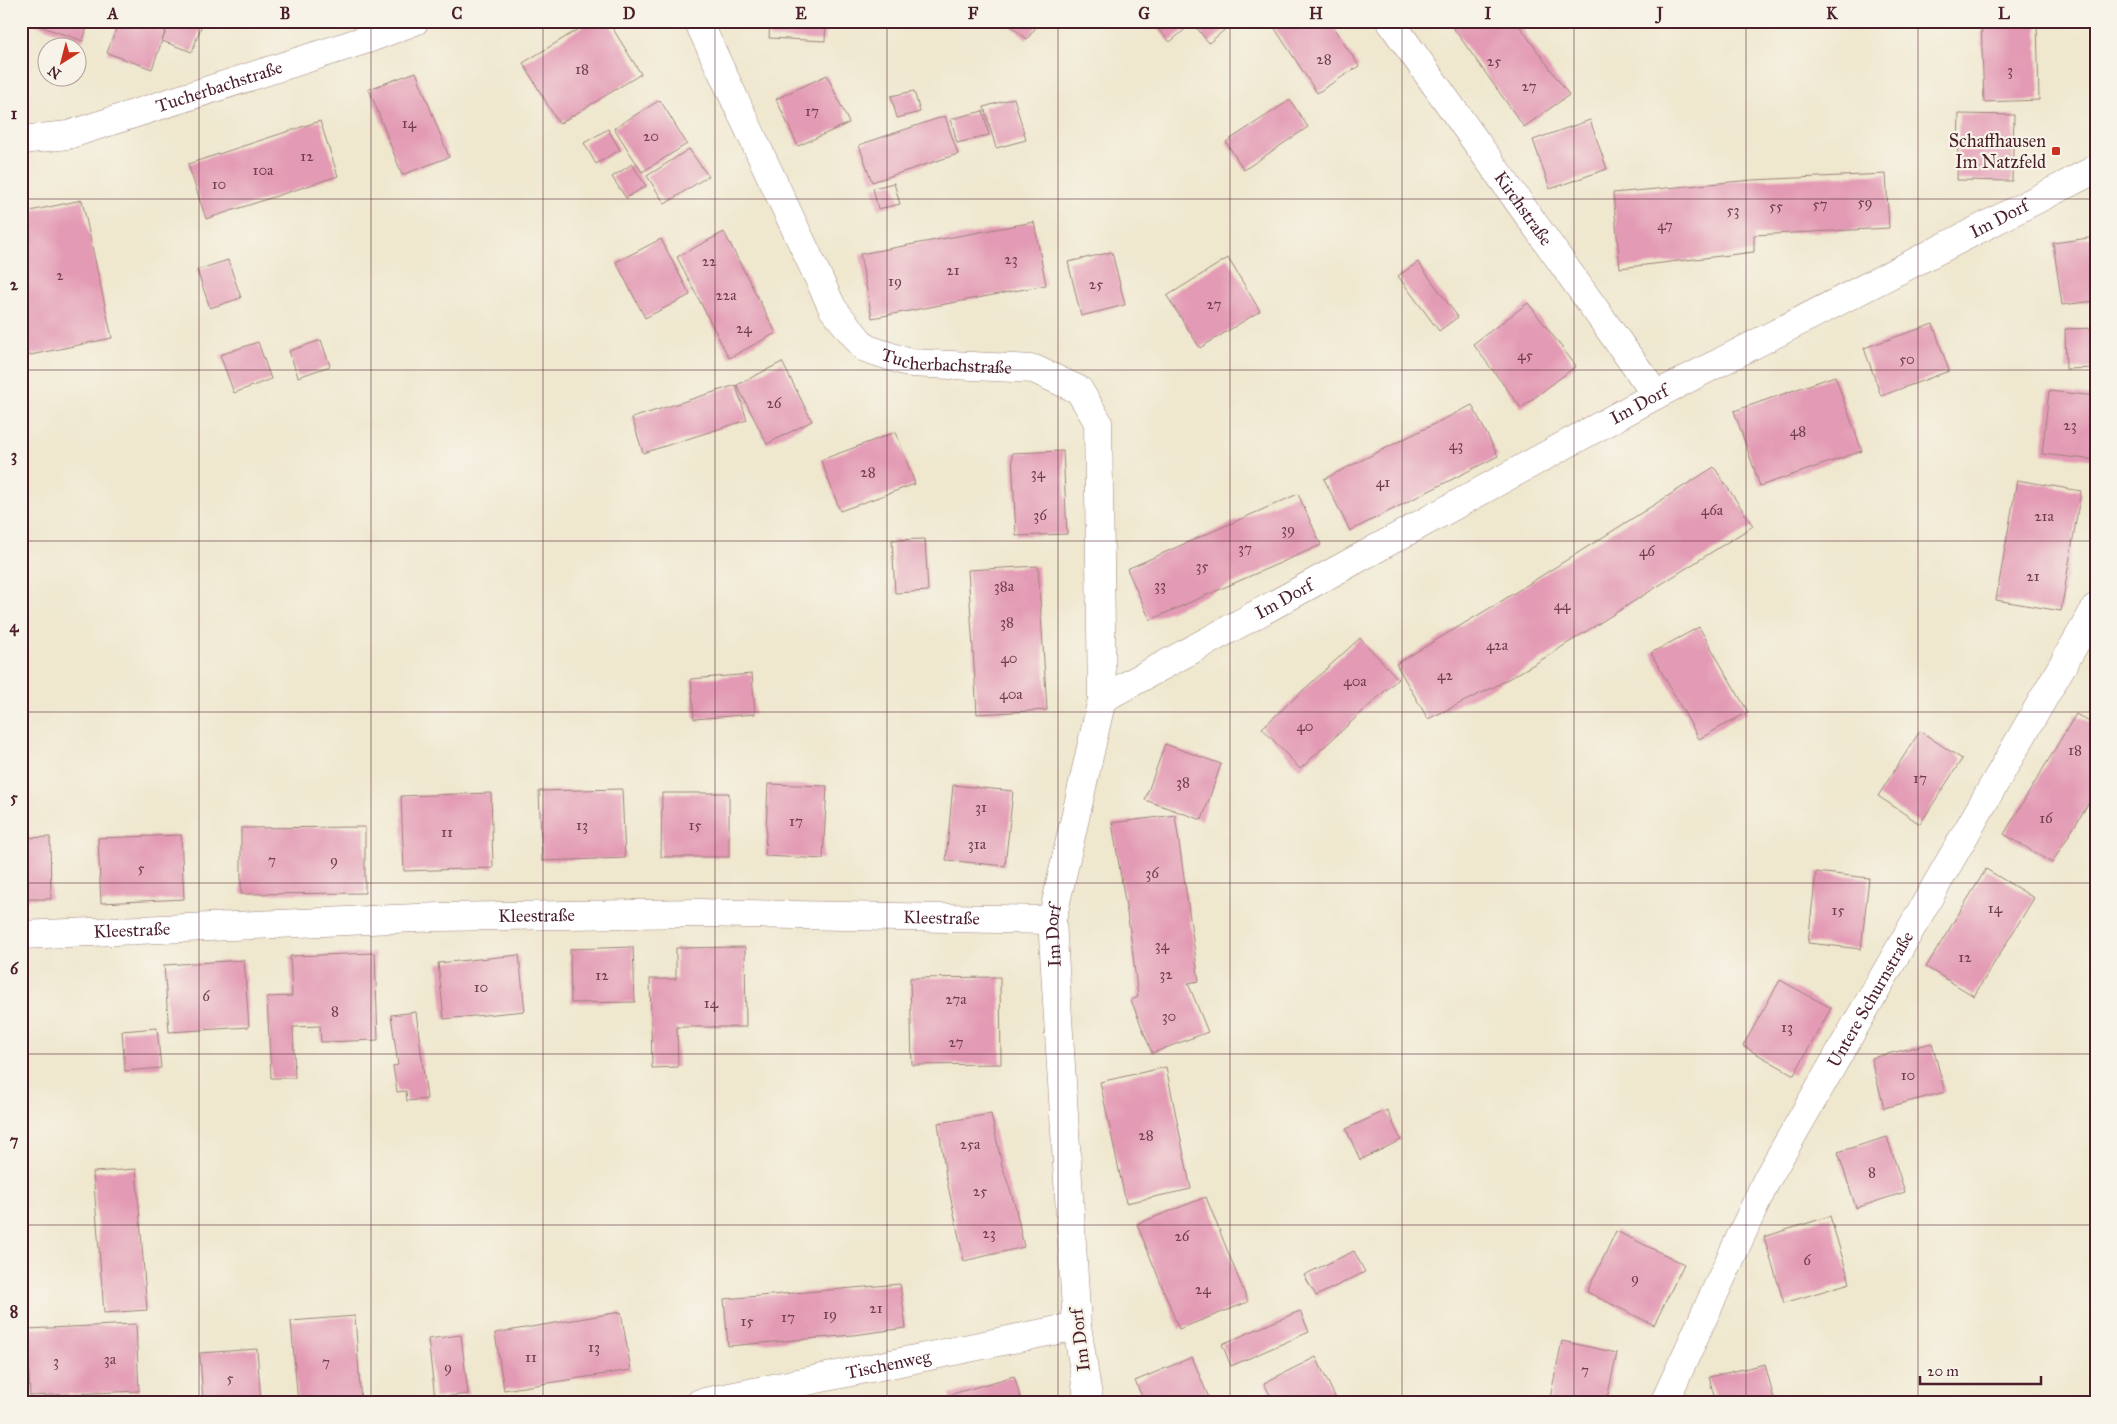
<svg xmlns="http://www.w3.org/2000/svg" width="2117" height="1424" font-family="'IM FELL Great Primer',serif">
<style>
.building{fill:#e39ab4}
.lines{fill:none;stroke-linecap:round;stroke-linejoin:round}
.minor-casing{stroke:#9c837c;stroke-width:29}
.minor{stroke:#fff;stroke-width:28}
.grid{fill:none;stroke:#4a1f2b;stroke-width:1;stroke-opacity:0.55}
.poi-dot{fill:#c8321e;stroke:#f7f3e8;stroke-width:2}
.labels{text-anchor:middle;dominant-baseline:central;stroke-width:4.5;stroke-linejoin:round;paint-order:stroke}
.number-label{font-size:15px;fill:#703e4d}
.street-label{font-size:18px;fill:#4a1f2b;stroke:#f7f3e8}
.poi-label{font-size:18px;fill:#4a1f2b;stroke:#f7f3e8;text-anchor:end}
.neatline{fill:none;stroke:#4a1f2b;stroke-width:2}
.grid-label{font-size:16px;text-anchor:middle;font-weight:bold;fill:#4a1f2b}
</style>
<rect width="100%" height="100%" fill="#f7f3e8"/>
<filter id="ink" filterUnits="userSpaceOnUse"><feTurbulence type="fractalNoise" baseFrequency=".02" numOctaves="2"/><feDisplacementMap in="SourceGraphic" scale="10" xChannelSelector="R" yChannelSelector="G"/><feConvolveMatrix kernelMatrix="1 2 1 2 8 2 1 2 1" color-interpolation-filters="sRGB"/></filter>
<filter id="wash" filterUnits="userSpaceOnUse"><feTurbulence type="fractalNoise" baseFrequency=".0096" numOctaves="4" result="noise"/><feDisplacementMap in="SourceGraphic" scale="20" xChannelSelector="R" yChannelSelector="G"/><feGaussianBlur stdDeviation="1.12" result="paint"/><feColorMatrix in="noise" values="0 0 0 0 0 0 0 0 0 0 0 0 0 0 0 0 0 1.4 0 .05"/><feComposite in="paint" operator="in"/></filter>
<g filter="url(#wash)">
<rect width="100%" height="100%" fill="#efe7ce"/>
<g id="blocks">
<!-- building -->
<g class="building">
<polygon points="25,21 89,21 83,41"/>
<polygon points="119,21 169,21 152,69 107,53"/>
<polygon points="170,21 203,21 192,52 162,41"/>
<polygon points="592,21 608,21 641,74 559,124 523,63"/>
<polygon points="770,21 826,21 825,41 769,38"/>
<polygon points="1008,21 1041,21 1027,39 1007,23"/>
<polygon points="1156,21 1187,21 1190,25 1170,42 1153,24"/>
<polygon points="1191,21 1235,21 1209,43"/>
<polygon points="1270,21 1329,21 1359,66 1317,93"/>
<polygon points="1459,21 1516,21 1569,95 1524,127 1452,26"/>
<polygon points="1981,21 2037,21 2039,100 1984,102"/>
<polygon points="416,72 449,157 402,175 369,89"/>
<polygon points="827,75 849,123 798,146 776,99"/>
<polygon points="914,91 920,112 897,118 891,96"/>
<polygon points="1014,98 1026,140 996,148 984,107"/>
<polygon points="660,100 687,144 642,172 614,128"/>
<polygon points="1290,100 1308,127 1244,170 1226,142"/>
<polygon points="983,111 989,135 957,143 951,119"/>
<polygon points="1959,114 2014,115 2012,181 1957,180"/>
<polygon points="945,116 958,154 872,182 859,145"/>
<polygon points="1590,120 1607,169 1550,189 1533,140"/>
<polygon points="320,121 338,176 206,219 188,164"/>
<polygon points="608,129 620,150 596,164 584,143"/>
<polygon points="689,149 708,176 665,204 647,176"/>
<polygon points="632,164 646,186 626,198 612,177"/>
<polygon points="1886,174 1889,228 1754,235 1754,252 1620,268 1613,193 1752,180"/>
<polygon points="894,183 900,204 878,209 873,188"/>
<polygon points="82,200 112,338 21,357 21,213"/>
<polygon points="1034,222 1046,285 872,318 860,254"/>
<polygon points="724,232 776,333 729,358 677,257"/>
<polygon points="2096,237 2096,301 2062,305 2053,243"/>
<polygon points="661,239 690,295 645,318 616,262"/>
<polygon points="1112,252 1125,305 1081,316 1068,262"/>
<polygon points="1228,258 1260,311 1200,348 1167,296"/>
<polygon points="228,260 241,298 210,308 197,270"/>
<polygon points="1418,262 1458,317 1439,331 1398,276"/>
<polygon points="1528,303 1576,366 1521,408 1473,344"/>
<polygon points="1933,324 1949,371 1881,396 1864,348"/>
<polygon points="2096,328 2096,368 2066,369 2065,329"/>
<polygon points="321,340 330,366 298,377 289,351"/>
<polygon points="258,342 271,379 234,393 220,355"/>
<polygon points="782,362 812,421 767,444 737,385"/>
<polygon points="1835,376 1862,451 1760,486 1734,411"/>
<polygon points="736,385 747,420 643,453 632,418"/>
<polygon points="2049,391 2096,396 2096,460 2042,454"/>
<polygon points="1472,405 1498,456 1350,531 1324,479"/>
<polygon points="896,432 915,484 840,511 821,460"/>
<polygon points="1063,451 1067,534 1016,536 1012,453"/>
<polygon points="1714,467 1753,526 1538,662 1494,687 1428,719 1396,664 1500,602"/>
<polygon points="2017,480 2081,491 2061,611 1996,600"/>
<polygon points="1298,494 1321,545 1150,620 1127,569"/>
<polygon points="925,539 928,591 895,593 892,540"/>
<polygon points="1038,566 1047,710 977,714 968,570"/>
<polygon points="1699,627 1748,712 1699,739 1651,653"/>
<polygon points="1360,638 1398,679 1300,769 1262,728"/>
<polygon points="752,674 755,714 694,719 691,679"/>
<polygon points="2076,714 2096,726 2096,791 2052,863 2004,834"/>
<polygon points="1920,731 1962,759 1920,824 1878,796"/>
<polygon points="1165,744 1221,764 1202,820 1145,800"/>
<polygon points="768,784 827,786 823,859 765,856"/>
<polygon points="953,785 1013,791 1005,866 946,860"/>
<polygon points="622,789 625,858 542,861 539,791"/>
<polygon points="491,793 493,868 404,871 401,796"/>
<polygon points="662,793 729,793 729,857 661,857"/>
<polygon points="1175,815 1199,981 1188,983 1208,1032 1152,1053 1131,1000 1138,997 1130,931 1112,823"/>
<polygon points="365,827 365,893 241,894 241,828"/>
<polygon points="181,835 184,899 101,903 98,838"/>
<polygon points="50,837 51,899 21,899 21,838"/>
<polygon points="1986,869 2034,898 1974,996 1926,967"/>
<polygon points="1816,872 1869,878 1861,949 1808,943"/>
<polygon points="633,947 635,1002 571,1003 570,949"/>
<polygon points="745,947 746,1027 677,1027 678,1067 652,1068 650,979 676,979 676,948"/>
<polygon points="375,953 378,1040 321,1042 320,1026 293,1027 295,1078 271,1078 267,997 292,996 290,956"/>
<polygon points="519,955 525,1011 444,1019 438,963"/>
<polygon points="244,960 249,1027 169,1032 164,965"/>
<polygon points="1000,977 1001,1064 912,1065 910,978"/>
<polygon points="1780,980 1831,1008 1794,1075 1743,1046"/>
<polygon points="416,1012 427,1099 407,1101 406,1091 397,1092 393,1066 398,1065 391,1015"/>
<polygon points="157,1028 161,1068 125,1071 122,1031"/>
<polygon points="1932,1043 1945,1092 1884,1108 1871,1058"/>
<polygon points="1166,1067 1191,1189 1126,1203 1100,1082"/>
<polygon points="1387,1110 1401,1140 1360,1160 1346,1129"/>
<polygon points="991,1114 1002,1165 1015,1205 1024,1247 964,1261 946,1176 938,1123"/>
<polygon points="1887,1137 1905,1192 1856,1208 1838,1152"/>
<polygon points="136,1169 147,1310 104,1313 93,1172"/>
<polygon points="1206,1197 1248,1302 1179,1329 1137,1224"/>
<polygon points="1830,1216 1850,1283 1784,1303 1764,1237"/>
<polygon points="1616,1231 1684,1264 1654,1325 1587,1292"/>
<polygon points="1354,1251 1365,1272 1316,1296 1304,1275"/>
<polygon points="900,1284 906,1328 853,1335 728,1346 724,1299"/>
<polygon points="1300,1311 1309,1332 1231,1366 1222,1344"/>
<polygon points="621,1312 631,1370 504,1390 495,1333"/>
<polygon points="355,1316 361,1402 298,1403 291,1321"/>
<polygon points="136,1324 139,1391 30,1396 27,1329"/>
<polygon points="461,1335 468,1394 435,1398 428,1339"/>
<polygon points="1562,1341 1617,1353 1606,1403 1549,1403"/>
<polygon points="257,1349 261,1403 203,1403 200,1353"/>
<polygon points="1192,1357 1211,1403 1145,1403 1135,1381"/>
<polygon points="1316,1357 1338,1403 1274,1403 1264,1383"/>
<polygon points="1765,1364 1775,1403 1716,1403 1709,1377"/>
<polygon points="1014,1376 1022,1403 951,1403 949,1395"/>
</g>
</g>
</g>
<g filter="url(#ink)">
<use href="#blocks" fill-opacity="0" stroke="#9c837c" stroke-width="1"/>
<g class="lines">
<defs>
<g id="minor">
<path id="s1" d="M 698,21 L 833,309 L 865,348 L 910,363 L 1034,369 L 1079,390 L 1098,422 L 1102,699"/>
<path id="s2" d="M 1390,21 L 1656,395"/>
<path id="s3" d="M 21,140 L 68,135 L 368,39 L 415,21"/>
<path id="s4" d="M 21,935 L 440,917 L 698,913 L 1052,920"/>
<path id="s5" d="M 700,1403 L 1077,1326"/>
<path id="s6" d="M 1089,1403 L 1077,1326 L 1052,920 L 1102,699 L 1656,395 L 2096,169"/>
<path id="s7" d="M 1664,1403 L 1767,1179 L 2096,607"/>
</g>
</defs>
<!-- minor casing -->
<use href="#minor" class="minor-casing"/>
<!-- minor -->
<use href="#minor" class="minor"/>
</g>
</g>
<!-- grid -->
<path class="grid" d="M 199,21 L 199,1403M 371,21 L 371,1403M 543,21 L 543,1403M 715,21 L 715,1403M 887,21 L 887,1403M 1058,21 L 1058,1403M 1230,21 L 1230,1403M 1402,21 L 1402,1403M 1574,21 L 1574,1403M 1746,21 L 1746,1403M 1918,21 L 1918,1403M 21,199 L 2096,199M 21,370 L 2096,370M 21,541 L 2096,541M 21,712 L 2096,712M 21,883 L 2096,883M 21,1054 L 2096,1054M 21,1225 L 2096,1225"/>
<!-- markers -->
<rect class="poi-dot" x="2051" y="146" width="10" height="10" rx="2.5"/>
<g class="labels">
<!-- number labels -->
<g class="number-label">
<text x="1324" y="59">28</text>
<text x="1494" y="61">25</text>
<text x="582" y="69">18</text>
<text x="2010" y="70">3</text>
<text x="1529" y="86">27</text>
<text x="812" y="111">17</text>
<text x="409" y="123">14</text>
<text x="651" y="136">20</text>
<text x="307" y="156">12</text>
<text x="263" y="170">10a</text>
<text x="219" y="184">10</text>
<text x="1865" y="202">59</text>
<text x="1820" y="204">57</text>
<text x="1776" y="206">55</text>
<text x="1733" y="210">53</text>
<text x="1665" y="225">47</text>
<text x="1011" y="259">23</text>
<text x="709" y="261">22</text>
<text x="953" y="270">21</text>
<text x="60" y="275">2</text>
<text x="895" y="281">19</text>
<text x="1096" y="284">25</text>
<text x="726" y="295">22a</text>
<text x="1214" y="304">27</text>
<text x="744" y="328">24</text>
<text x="1525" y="355">45</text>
<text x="1907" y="359">50</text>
<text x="774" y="403">26</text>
<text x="2070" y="425">23</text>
<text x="1798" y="431">48</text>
<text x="1456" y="445">43</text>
<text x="868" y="472">28</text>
<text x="1038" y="473">34</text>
<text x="1383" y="482">41</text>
<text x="1712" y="510">46a</text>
<text x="1040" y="515">36</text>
<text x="2044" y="516">21a</text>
<text x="1288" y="529">39</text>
<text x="1245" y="548">37</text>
<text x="1647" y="551">46</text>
<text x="1202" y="566">35</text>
<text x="2033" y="576">21</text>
<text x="1160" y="585">33</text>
<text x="1004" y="586">38a</text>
<text x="1562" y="605">44</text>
<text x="1007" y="622">38</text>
<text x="1497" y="645">42a</text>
<text x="1009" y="658">40</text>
<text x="1445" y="675">42</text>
<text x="1355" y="681">40a</text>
<text x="1011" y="694">40a</text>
<text x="1305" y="726">40</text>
<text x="2075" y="750">18</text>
<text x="1920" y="778">17</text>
<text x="1183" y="782">38</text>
<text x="981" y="807">31</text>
<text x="2046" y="818">16</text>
<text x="796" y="821">17</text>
<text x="582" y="825">13</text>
<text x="695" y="825">15</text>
<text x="447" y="832">11</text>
<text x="977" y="844">31a</text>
<text x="272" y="860">7</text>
<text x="334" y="860">9</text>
<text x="141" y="868">5</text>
<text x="1152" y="873">36</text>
<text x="1995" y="908">14</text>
<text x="1838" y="910">15</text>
<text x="1162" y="945">34</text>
<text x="1965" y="957">12</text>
<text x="1166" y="974">32</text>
<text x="602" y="975">12</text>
<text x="481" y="987">10</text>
<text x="206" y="996">6</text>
<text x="956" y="999">27a</text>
<text x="711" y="1003">14</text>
<text x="335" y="1011">8</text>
<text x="1169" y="1016">30</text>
<text x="1787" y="1027">13</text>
<text x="956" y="1042">27</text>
<text x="1908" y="1075">10</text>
<text x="1146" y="1135">28</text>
<text x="970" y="1144">25a</text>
<text x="1872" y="1172">8</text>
<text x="980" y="1191">25</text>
<text x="989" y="1233">23</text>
<text x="1182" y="1236">26</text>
<text x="1807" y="1260">6</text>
<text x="1635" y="1278">9</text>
<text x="1203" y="1289">24</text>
<text x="876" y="1308">21</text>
<text x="830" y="1314">19</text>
<text x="788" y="1317">17</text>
<text x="747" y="1321">15</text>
<text x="594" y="1347">13</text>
<text x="531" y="1357">11</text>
<text x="110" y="1359">3a</text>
<text x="56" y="1361">3</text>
<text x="326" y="1362">7</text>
<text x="448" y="1367">9</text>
<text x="1585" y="1370">7</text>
<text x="230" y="1378">5</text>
</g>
<!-- street labels -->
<g class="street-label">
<text stroke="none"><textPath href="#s3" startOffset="206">Tucherbachstraße</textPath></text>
<text stroke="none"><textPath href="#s2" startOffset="230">Kirchstraße</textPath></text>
<text stroke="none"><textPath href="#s6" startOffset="1729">Im Dorf</textPath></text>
<text stroke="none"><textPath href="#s1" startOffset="452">Tucherbachstraße</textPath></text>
<text stroke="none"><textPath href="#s6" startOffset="1324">Im Dorf</textPath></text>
<text stroke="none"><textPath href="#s6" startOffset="919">Im Dorf</textPath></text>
<text stroke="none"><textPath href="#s4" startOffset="516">Kleestraße</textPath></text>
<text stroke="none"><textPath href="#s4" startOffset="921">Kleestraße</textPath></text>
<text stroke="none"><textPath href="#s4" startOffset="111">Kleestraße</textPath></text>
<text stroke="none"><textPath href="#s6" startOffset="469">Im Dorf</textPath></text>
<text stroke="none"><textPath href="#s7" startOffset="454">Untere Schurnstraße</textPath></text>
<text transform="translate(1080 1340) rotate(-97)">Im Dorf</text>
<text stroke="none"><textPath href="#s5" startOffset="192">Tischenweg</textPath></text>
</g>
<!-- poi labels -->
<g class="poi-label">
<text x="2046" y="141">Schaffhausen<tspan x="2046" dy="21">Im Natzfeld</tspan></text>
</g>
</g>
<!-- margin -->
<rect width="2117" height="1424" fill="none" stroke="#f7f3e8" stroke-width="55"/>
<!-- north arrow -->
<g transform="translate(62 62) rotate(216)"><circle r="24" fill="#f7f3e8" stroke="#b29e9c"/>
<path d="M0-4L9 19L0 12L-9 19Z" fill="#c8321e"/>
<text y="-8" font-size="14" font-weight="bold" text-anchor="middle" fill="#4a1f2b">N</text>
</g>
<!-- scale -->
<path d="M1920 1376v8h121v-8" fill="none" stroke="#4a1f2b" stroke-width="2.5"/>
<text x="1927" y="1376" font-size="15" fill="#4a1f2b" stroke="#f7f3e8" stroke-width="4" paint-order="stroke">20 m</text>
<rect x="28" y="28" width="2062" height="1368" class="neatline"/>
<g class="grid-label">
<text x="113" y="19">A</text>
<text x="285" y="19">B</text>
<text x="457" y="19">C</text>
<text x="629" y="19">D</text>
<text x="801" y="19">E</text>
<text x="973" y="19">F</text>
<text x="1144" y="19">G</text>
<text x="1316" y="19">H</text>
<text x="1488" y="19">I</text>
<text x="1660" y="19">J</text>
<text x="1832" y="19">K</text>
<text x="2004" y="19">L</text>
<text x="14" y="119">1</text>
<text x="14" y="290">2</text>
<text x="14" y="461">3</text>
<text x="14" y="632">4</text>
<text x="14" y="803">5</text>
<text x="14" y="974">6</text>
<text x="14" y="1146">7</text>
<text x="14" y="1317">8</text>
</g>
</svg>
